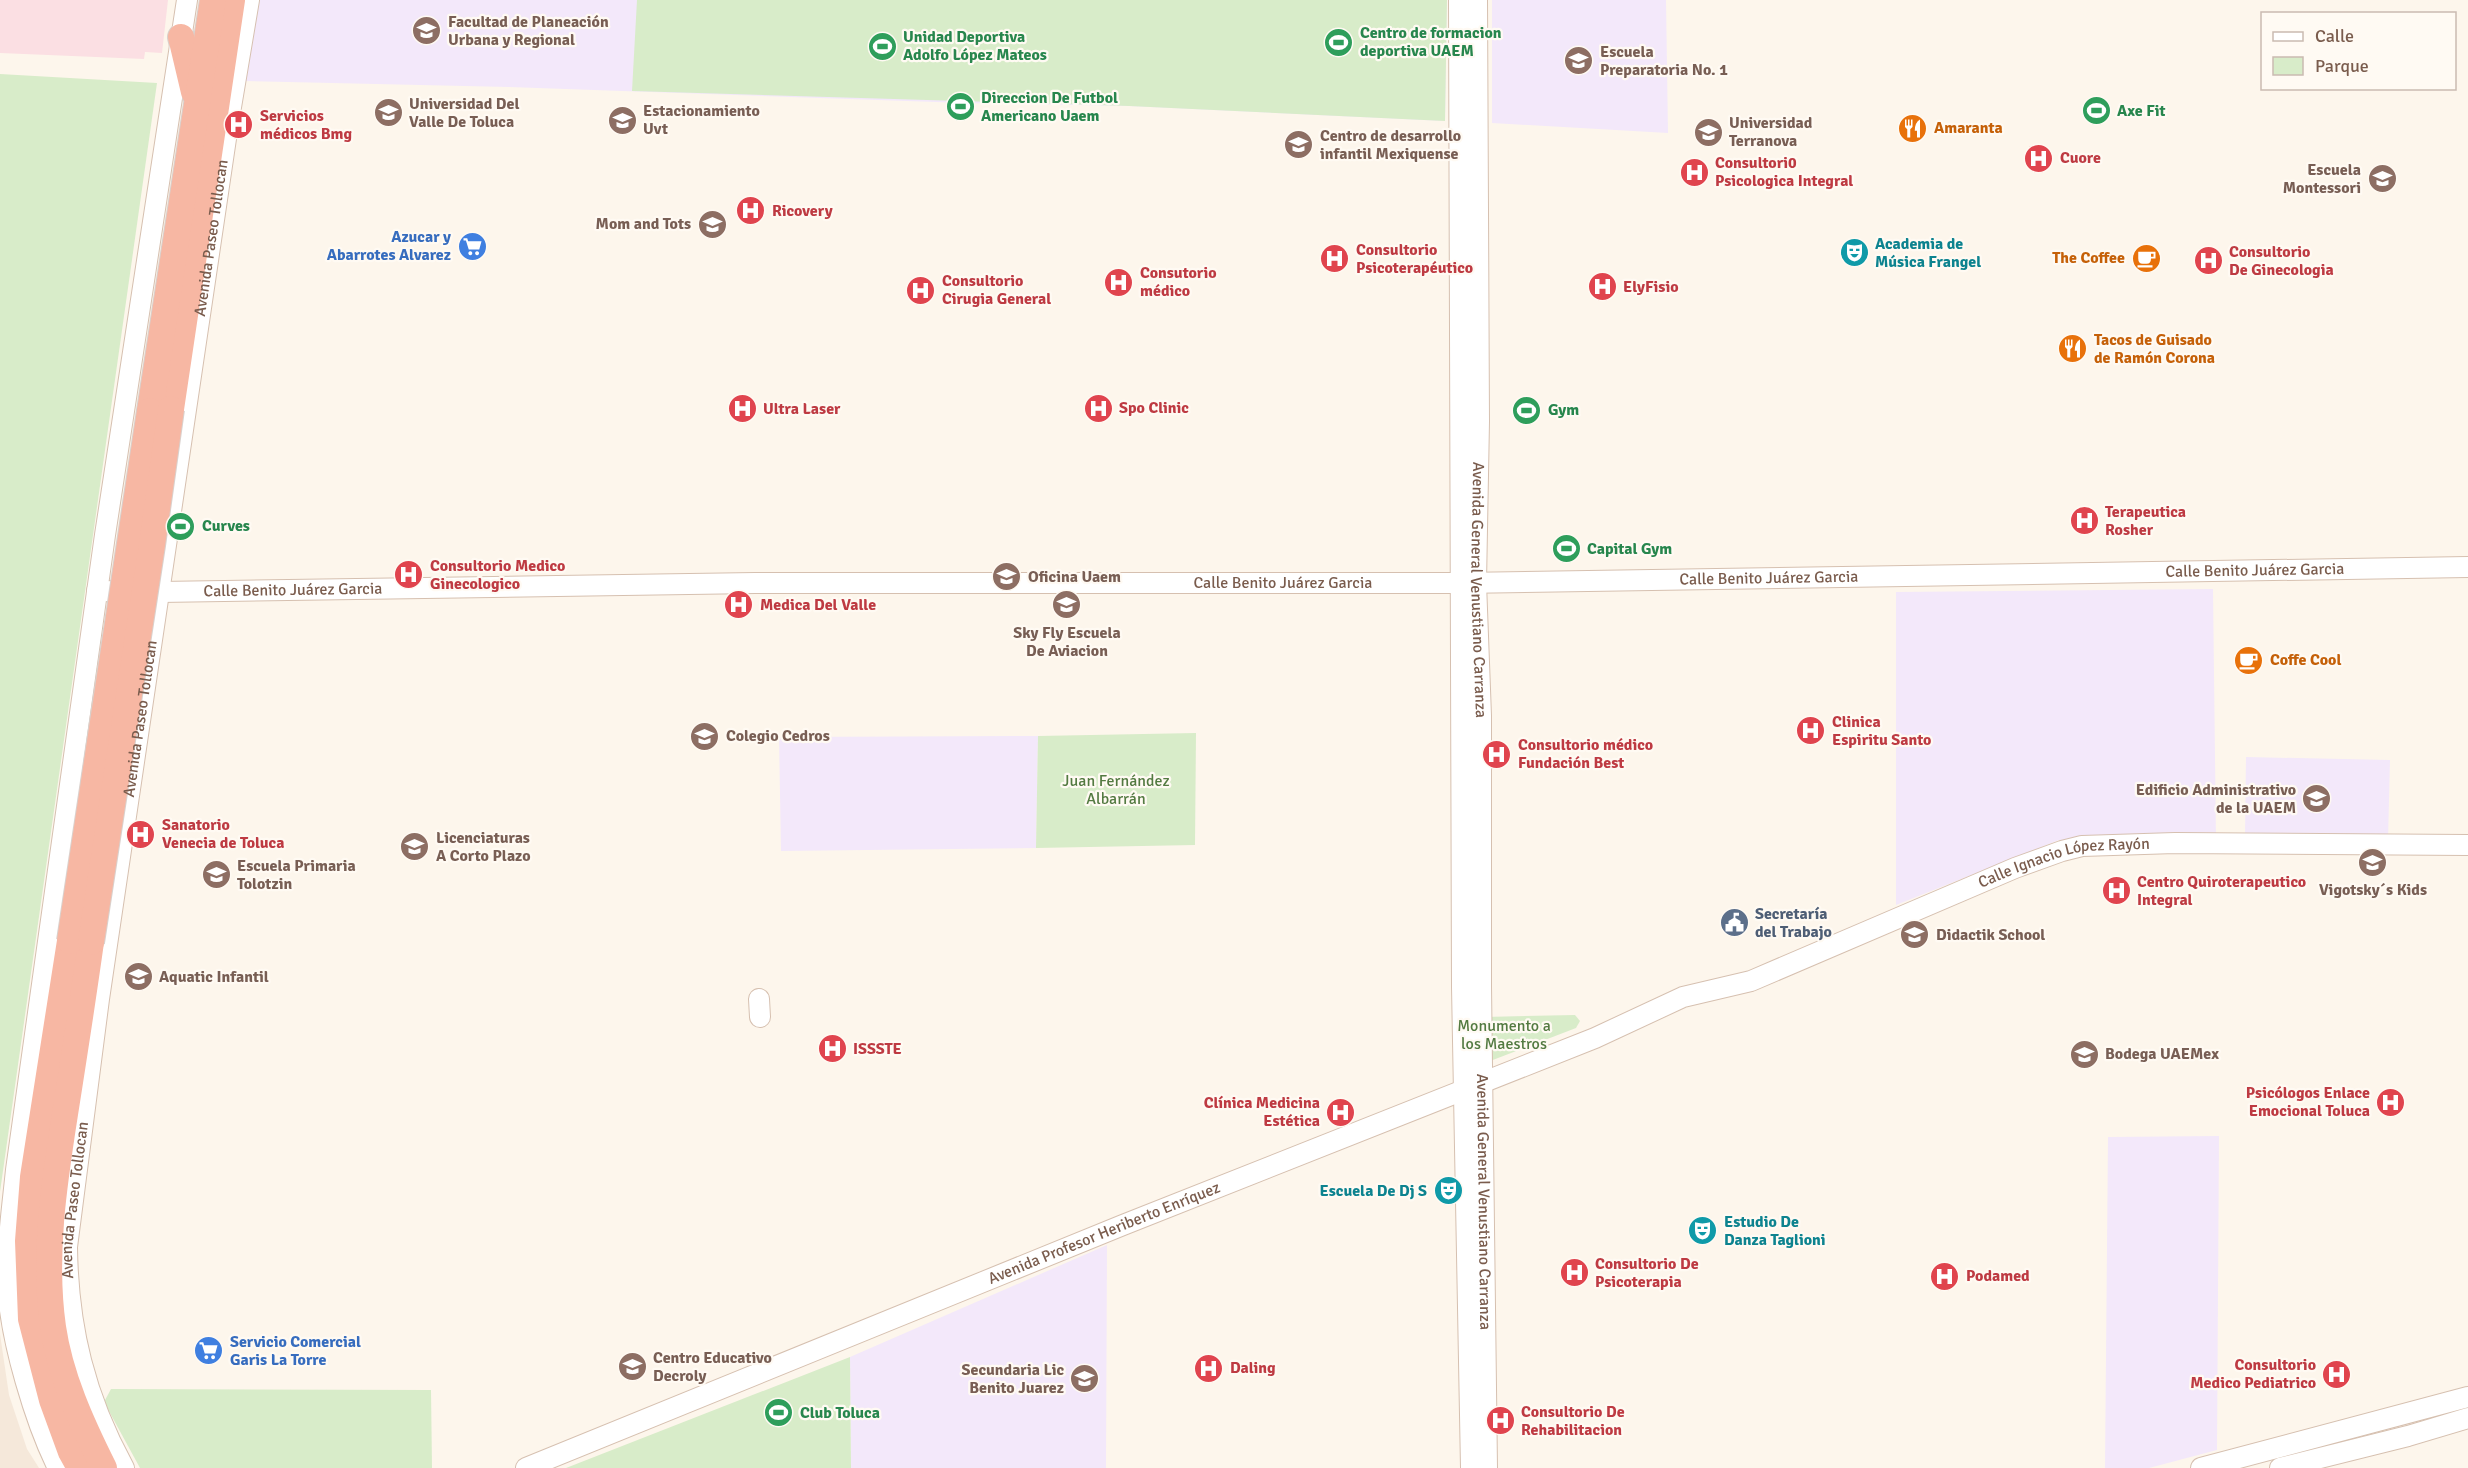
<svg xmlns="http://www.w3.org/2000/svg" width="2468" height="1468" font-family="Signika,sans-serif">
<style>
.residential{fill:#f5e8da}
.education{fill:#f3e8fa}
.medical{fill:#fbdfe3}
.green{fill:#d8ecc9}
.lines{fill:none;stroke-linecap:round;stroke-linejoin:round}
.secondary-casing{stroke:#d6c0b0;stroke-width:22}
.highway-casing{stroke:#dad1cd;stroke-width:28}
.secondary{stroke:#fff;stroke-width:20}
.highway{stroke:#f7b7a3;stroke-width:26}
.highway-bridge-casing{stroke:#dad1cd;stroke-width:28;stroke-linecap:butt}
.highway-bridge{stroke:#f7b7a3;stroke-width:26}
.labels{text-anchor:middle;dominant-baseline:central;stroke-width:4.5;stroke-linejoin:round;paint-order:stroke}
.education-label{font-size:16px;font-weight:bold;fill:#785e54;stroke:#fffaf3;text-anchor:start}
.leisure-label{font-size:16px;font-weight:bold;fill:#27864d;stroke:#fffaf3;text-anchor:start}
.health-label{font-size:16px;font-weight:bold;fill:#be3a42;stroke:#fffaf3;text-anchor:start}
.food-label{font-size:16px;font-weight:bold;fill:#c56008;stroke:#fffaf3;text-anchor:start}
.shop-label{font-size:16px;font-weight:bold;fill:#366cbe;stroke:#fffaf3;text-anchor:end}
.street-label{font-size:16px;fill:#7a5c4d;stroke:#fffaf3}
.culture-label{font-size:16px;font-weight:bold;fill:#0d838f;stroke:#fffaf3;text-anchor:start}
.park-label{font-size:16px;fill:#537a41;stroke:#fffaf3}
.service-label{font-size:16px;font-weight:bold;fill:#4e5e75;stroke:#fffaf3;text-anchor:start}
</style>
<rect width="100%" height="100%" fill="#fdf6ec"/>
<!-- residential -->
<polygon class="residential" points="0,1334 9,1395 27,1449 39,1468 0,1468"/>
<!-- education -->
<g class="education">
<polygon points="258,0 1447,0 1445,121 1129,106 965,103 509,87 244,81"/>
<polygon points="1492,0 1666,0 1668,133 1492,123"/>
<polygon points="2213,589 2216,840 2059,840 1896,905 1896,592"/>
<polygon points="1038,736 1036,848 781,851 779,737"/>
<polygon points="2246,757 2390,760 2388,840 2245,837"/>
<polygon points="2219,1136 2217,1450 2149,1468 2105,1468 2108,1137"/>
<polygon points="1107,1245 1106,1468 851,1468 850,1357"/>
</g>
<!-- medical -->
<polygon class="medical" points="0,0 168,0 162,53 145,52 144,59 0,53"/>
<!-- green -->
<g class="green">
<polygon points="637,0 1447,0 1445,121 1129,106 632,91"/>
<polygon points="0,74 157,83 0,1192"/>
<polygon points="1196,733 1195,845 1036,848 1038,736"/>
<polygon points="1575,1015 1580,1021 1576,1028 1485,1063 1484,1017"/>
<polygon points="850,1357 851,1468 566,1468"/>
<polygon points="111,1389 431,1390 432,1468 140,1468 104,1402"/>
</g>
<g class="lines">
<defs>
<g id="secondary">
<polyline points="1459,0 1462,987 1471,1468"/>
<path id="s1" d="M 1477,0 L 1479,421 L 1476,583 L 1481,716 L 1481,986 L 1487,1468"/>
<path id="s2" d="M 97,591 L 160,592 L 755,583 L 1461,583 L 2468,567"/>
<polyline points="759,999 760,1017"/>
<path d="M 58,1468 C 35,1422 11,1341 8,1290 C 6,1250 12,1210 16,1170 L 105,535 L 187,0"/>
<path id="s3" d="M 124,1468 C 85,1397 68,1328 67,1247 L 99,999 L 228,125 L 249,0"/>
<path id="s4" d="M 526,1468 L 1123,1225 L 1595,1038 L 1683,997 L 1751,981 L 2015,868 L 2062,851 L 2082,846 L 2175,843 L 2468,845"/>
<polyline points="2201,1468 2468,1397"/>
<polyline points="2280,1468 2408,1436 2468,1418"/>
</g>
<g id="highway">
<polyline points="181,37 194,92"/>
<polyline points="171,409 232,0"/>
<polyline points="150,411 213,0"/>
<polyline points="70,941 33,1177 28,1241 31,1319 52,1400 71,1452 80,1468"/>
<path d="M 91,942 C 83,999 74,1057 65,1114 C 54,1184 43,1256 53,1327 C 60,1376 82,1424 104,1468"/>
</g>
</defs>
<!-- secondary casing -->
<use href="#secondary" class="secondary-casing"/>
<!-- highway casing -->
<use href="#highway" class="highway-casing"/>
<!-- secondary -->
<use href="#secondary" class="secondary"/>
<!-- highway -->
<use href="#highway" class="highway"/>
<defs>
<g id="highway-bridge">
<polyline points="70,941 150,411"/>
<polyline points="91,942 152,545 171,409"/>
</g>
</defs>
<!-- highway-bridge casing -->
<use href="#highway-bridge" class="highway-bridge-casing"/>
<!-- highway-bridge -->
<use href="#highway-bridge" class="highway-bridge"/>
</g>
<!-- icons -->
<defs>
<symbol id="university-disc" viewBox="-11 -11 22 22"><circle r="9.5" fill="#8d6e63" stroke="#fffaf3"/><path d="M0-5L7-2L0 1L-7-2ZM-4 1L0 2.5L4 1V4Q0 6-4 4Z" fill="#fff"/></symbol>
<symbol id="stadium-disc" viewBox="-11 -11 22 22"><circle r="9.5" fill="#2e9e5b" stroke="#fffaf3"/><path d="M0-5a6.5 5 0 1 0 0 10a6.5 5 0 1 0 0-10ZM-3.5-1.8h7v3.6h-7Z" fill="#fff"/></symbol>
<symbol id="school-disc" viewBox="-11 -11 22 22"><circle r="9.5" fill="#8d6e63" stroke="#fffaf3"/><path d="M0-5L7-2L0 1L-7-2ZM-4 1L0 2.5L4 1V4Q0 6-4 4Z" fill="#fff"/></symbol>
<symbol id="hospital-disc" viewBox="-11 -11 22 22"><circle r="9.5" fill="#e0444e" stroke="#fffaf3"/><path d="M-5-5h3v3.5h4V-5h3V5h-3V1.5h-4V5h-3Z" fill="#fff"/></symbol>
<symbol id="restaurant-disc" viewBox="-11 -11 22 22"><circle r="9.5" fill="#e8710a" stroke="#fffaf3"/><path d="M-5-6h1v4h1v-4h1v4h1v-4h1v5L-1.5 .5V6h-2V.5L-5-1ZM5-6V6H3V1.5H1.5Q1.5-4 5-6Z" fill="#fff"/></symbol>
<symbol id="supermarket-disc" viewBox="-11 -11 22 22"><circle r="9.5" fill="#3f7fe0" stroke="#fffaf3"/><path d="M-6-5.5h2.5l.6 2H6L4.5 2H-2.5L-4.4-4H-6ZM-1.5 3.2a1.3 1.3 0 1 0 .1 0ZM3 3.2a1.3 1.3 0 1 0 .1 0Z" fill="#fff"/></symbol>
<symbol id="theatre-disc" viewBox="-11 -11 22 22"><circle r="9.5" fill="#0f9aa8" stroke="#fffaf3"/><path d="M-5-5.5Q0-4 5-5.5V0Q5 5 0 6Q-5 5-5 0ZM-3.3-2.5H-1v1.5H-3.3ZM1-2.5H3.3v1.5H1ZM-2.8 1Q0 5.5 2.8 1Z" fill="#fff"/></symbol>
<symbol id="cafe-disc" viewBox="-11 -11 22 22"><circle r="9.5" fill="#e8710a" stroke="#fffaf3"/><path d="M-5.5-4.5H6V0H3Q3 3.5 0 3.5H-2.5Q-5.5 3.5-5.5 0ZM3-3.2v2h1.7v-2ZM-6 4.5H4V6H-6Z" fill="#fff"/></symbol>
<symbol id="civic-disc" viewBox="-11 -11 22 22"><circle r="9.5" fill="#5c6f8a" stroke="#fffaf3"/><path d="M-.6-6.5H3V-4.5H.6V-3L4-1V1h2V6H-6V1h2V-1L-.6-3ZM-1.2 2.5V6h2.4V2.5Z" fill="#fff"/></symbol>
</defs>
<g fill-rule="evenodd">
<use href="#university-disc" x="410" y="14" width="33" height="33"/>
<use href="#stadium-disc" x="1322" y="26" width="33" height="33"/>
<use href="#stadium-disc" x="866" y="30" width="33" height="33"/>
<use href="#school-disc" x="1562" y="44" width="33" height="33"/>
<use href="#stadium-disc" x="944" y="90" width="33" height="33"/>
<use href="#stadium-disc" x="2080" y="94" width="33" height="33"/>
<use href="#university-disc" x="372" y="96" width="33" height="33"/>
<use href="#university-disc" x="606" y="104" width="33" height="33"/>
<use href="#hospital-disc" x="222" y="108" width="33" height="33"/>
<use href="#restaurant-disc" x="1896" y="112" width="33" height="33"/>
<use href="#school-disc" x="1692" y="116" width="33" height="33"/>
<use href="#school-disc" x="1282" y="128" width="33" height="33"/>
<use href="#hospital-disc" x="2022" y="142" width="33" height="33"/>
<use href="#hospital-disc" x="1678" y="156" width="33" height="33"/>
<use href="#school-disc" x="2366" y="162" width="33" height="33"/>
<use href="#hospital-disc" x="734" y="194" width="33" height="33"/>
<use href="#school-disc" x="696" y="208" width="33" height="33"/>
<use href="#supermarket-disc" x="456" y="230" width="33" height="33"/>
<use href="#theatre-disc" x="1838" y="236" width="33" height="33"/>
<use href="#cafe-disc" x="2130" y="242" width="33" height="33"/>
<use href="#hospital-disc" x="1318" y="242" width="33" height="33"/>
<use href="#hospital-disc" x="2192" y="244" width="33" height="33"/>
<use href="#hospital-disc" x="1102" y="266" width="33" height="33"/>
<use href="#hospital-disc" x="1586" y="270" width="33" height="33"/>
<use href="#hospital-disc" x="904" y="274" width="33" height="33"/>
<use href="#restaurant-disc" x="2056" y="332" width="33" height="33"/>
<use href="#hospital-disc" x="1082" y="392" width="33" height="33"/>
<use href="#hospital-disc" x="726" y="392" width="33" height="33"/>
<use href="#stadium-disc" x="1510" y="394" width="33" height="33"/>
<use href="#hospital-disc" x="2068" y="504" width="33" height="33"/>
<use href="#stadium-disc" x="164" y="510" width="33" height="33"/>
<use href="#stadium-disc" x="1550" y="532" width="33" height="33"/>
<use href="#hospital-disc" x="392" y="558" width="33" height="33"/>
<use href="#university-disc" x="990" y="560" width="33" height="33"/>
<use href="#hospital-disc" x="722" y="588" width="33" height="33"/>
<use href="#university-disc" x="1050" y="588" width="33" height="33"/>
<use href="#cafe-disc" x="2232" y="644" width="33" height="33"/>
<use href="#hospital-disc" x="1794" y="714" width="33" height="33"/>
<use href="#school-disc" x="688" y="720" width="33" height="33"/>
<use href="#hospital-disc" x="1480" y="738" width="33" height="33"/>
<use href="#university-disc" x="2300" y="782" width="33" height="33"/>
<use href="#hospital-disc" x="124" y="818" width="33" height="33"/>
<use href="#university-disc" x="398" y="830" width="33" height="33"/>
<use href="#school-disc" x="2356" y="846" width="33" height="33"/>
<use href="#school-disc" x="200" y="858" width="33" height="33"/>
<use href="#hospital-disc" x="2100" y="874" width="33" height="33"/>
<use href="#civic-disc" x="1718" y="906" width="33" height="33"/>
<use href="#school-disc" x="1898" y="918" width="33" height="33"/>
<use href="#school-disc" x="122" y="960" width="33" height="33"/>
<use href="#hospital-disc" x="816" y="1032" width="33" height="33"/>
<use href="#university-disc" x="2068" y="1038" width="33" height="33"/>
<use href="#hospital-disc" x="2374" y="1086" width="33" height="33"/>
<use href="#hospital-disc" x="1324" y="1096" width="33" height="33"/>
<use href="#theatre-disc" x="1432" y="1174" width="33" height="33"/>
<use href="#theatre-disc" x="1686" y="1214" width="33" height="33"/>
<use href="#hospital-disc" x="1558" y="1256" width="33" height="33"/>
<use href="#hospital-disc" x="1928" y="1260" width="33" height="33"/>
<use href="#supermarket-disc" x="192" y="1334" width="33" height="33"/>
<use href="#school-disc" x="616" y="1350" width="33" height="33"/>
<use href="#hospital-disc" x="1192" y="1352" width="33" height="33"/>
<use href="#hospital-disc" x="2320" y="1358" width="33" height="33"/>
<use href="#school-disc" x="1068" y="1362" width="33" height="33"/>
<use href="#stadium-disc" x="762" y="1396" width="33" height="33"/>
<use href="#hospital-disc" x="1484" y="1404" width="33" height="33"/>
</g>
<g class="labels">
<!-- education labels -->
<g class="education-label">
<text x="448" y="22">Facultad de Planeación<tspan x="448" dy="18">Urbana y Regional</tspan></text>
<text x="1600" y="52">Escuela<tspan x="1600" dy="18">Preparatoria No. 1</tspan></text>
<text x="409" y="104">Universidad Del<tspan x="409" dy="18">Valle De Toluca</tspan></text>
<text x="643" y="111">Estacionamiento<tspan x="643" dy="18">Uvt</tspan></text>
<text x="1729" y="123">Universidad<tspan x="1729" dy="18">Terranova</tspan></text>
<text x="1320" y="136">Centro de desarrollo<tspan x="1320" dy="18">infantil Mexiquense</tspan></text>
<text x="2361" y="170" text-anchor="end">Escuela<tspan x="2361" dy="18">Montessori</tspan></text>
<text x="691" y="224" text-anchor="end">Mom and Tots</text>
<text x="1028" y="577">Oficina Uaem</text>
<text x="1067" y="633" text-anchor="middle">Sky Fly Escuela<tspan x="1067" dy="18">De Aviacion</tspan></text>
<text x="726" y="736">Colegio Cedros</text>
<text x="2296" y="790" text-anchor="end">Edificio Administrativo<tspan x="2296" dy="18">de la UAEM</tspan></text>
<text x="436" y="838">Licenciaturas<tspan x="436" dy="18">A Corto Plazo</tspan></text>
<text x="237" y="866">Escuela Primaria<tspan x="237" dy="18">Tolotzin</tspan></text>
<text x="2373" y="890" text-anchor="middle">Vigotsky´s Kids</text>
<text x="1936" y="935">Didactik School</text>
<text x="159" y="977">Aquatic Infantil</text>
<text x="2105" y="1054">Bodega UAEMex</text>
<text x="653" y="1358">Centro Educativo<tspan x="653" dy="18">Decroly</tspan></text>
<text x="1064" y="1370" text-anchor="end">Secundaria Lic<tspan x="1064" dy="18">Benito Juarez</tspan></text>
</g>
<!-- leisure labels -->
<g class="leisure-label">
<text x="1360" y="33">Centro de formacion<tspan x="1360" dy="18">deportiva UAEM</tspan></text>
<text x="903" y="37">Unidad Deportiva<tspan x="903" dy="18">Adolfo López Mateos</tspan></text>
<text x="981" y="98">Direccion De Futbol<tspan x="981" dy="18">Americano Uaem</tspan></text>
<text x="2117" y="111">Axe Fit</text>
<text x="1548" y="410">Gym</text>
<text x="202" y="526">Curves</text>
<text x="1587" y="549">Capital Gym</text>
<text x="800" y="1413">Club Toluca</text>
</g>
<!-- health labels -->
<g class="health-label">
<text x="260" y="116">Servicios<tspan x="260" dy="18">médicos Bmg</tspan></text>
<text x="2060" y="158">Cuore</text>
<text x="1715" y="163">Consultori0<tspan x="1715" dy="18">Psicologica Integral</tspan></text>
<text x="772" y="211">Ricovery</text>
<text x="1356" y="250">Consultorio<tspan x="1356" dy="18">Psicoterapéutico</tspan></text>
<text x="2229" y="252">Consultorio<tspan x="2229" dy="18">De Ginecologia</tspan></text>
<text x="1140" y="273">Consutorio<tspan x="1140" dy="18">médico</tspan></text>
<text x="942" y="281">Consultorio<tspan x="942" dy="18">Cirugia General</tspan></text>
<text x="1623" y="287">ElyFisio</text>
<text x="1119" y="408">Spo Clinic</text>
<text x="763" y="409">Ultra Laser</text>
<text x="2105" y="512">Terapeutica<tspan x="2105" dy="18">Rosher</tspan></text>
<text x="430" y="566">Consultorio Medico<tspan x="430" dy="18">Ginecologico</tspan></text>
<text x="760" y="605">Medica Del Valle</text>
<text x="1832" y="722">Clinica<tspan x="1832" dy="18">Espiritu Santo</tspan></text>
<text x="1518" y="745">Consultorio médico<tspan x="1518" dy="18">Fundación Best</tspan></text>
<text x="162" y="825">Sanatorio<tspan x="162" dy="18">Venecia de Toluca</tspan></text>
<text x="2137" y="882">Centro Quiroterapeutico<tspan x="2137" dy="18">Integral</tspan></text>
<text x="853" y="1049">ISSSTE</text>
<text x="2370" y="1093" text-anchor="end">Psicólogos Enlace<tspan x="2370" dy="18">Emocional Toluca</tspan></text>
<text x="1320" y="1103" text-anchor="end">Clínica Medicina<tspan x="1320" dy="18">Estética</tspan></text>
<text x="1595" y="1264">Consultorio De<tspan x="1595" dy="18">Psicoterapia</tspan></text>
<text x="1966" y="1276">Podamed</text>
<text x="2316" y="1365" text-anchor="end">Consultorio<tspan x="2316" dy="18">Medico Pediatrico</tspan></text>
<text x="1230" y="1368">Daling</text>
<text x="1521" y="1412">Consultorio De<tspan x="1521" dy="18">Rehabilitacion</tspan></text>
</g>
<!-- food labels -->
<g class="food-label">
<text x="1934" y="128">Amaranta</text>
<text x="2125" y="258" text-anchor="end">The Coffee</text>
<text x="2094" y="340">Tacos de Guisado<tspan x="2094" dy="18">de Ramón Corona</tspan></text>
<text x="2270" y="660">Coffe Cool</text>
</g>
<!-- shop labels -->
<g class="shop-label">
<text x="451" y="237">Azucar y<tspan x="451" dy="18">Abarrotes Alvarez</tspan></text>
<text x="230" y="1342" text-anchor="start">Servicio Comercial<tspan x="230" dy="18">Garis La Torre</tspan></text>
</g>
<!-- street labels -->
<g class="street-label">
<text stroke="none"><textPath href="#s3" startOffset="1250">Avenida Paseo Tollocan</textPath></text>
<text stroke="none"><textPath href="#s2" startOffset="2158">Calle Benito Juárez Garcia</textPath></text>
<text stroke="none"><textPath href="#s2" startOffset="1672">Calle Benito Juárez Garcia</textPath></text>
<text stroke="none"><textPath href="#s2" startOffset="1186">Calle Benito Juárez Garcia</textPath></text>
<text stroke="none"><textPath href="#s2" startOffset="196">Calle Benito Juárez Garcia</textPath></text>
<text stroke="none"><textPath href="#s1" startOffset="590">Avenida General Venustiano Carranza</textPath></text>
<text stroke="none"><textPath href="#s3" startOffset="764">Avenida Paseo Tollocan</textPath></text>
<text stroke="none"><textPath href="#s4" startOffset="1656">Calle Ignacio López Rayón</textPath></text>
<text stroke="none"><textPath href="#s3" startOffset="278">Avenida Paseo Tollocan</textPath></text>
<text stroke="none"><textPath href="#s1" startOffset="1202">Avenida General Venustiano Carranza</textPath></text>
<text stroke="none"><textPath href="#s4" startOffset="624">Avenida Profesor Heriberto Enríquez</textPath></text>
</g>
<!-- culture labels -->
<g class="culture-label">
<text x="1875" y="244">Academia de<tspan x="1875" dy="18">Música Frangel</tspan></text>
<text x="1427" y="1191" text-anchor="end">Escuela De Dj S</text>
<text x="1724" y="1222">Estudio De<tspan x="1724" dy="18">Danza Taglioni</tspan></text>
</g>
<!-- park labels -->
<g class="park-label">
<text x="1116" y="781">Juan Fernández<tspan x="1116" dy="18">Albarrán</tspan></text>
<text x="1504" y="1026">Monumento a<tspan x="1504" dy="18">los Maestros</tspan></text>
</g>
<!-- service labels -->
<g class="service-label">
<text x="1755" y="914">Secretaría<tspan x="1755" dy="18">del Trabajo</tspan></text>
</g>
</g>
<!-- legend -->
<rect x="2261" y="12" width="195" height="78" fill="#fffaf3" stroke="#cabbb1" stroke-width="1.5"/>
<rect x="2273" y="32" width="30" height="9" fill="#ffffff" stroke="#cabbb1" stroke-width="1.5"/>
<text x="2315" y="42" font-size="18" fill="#7a5c4d">Calle</text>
<rect x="2273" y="57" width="30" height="18" fill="#d8ecc9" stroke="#cabbb1" stroke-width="1.5"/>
<text x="2315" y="72" font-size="18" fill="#7a5c4d">Parque</text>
</svg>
